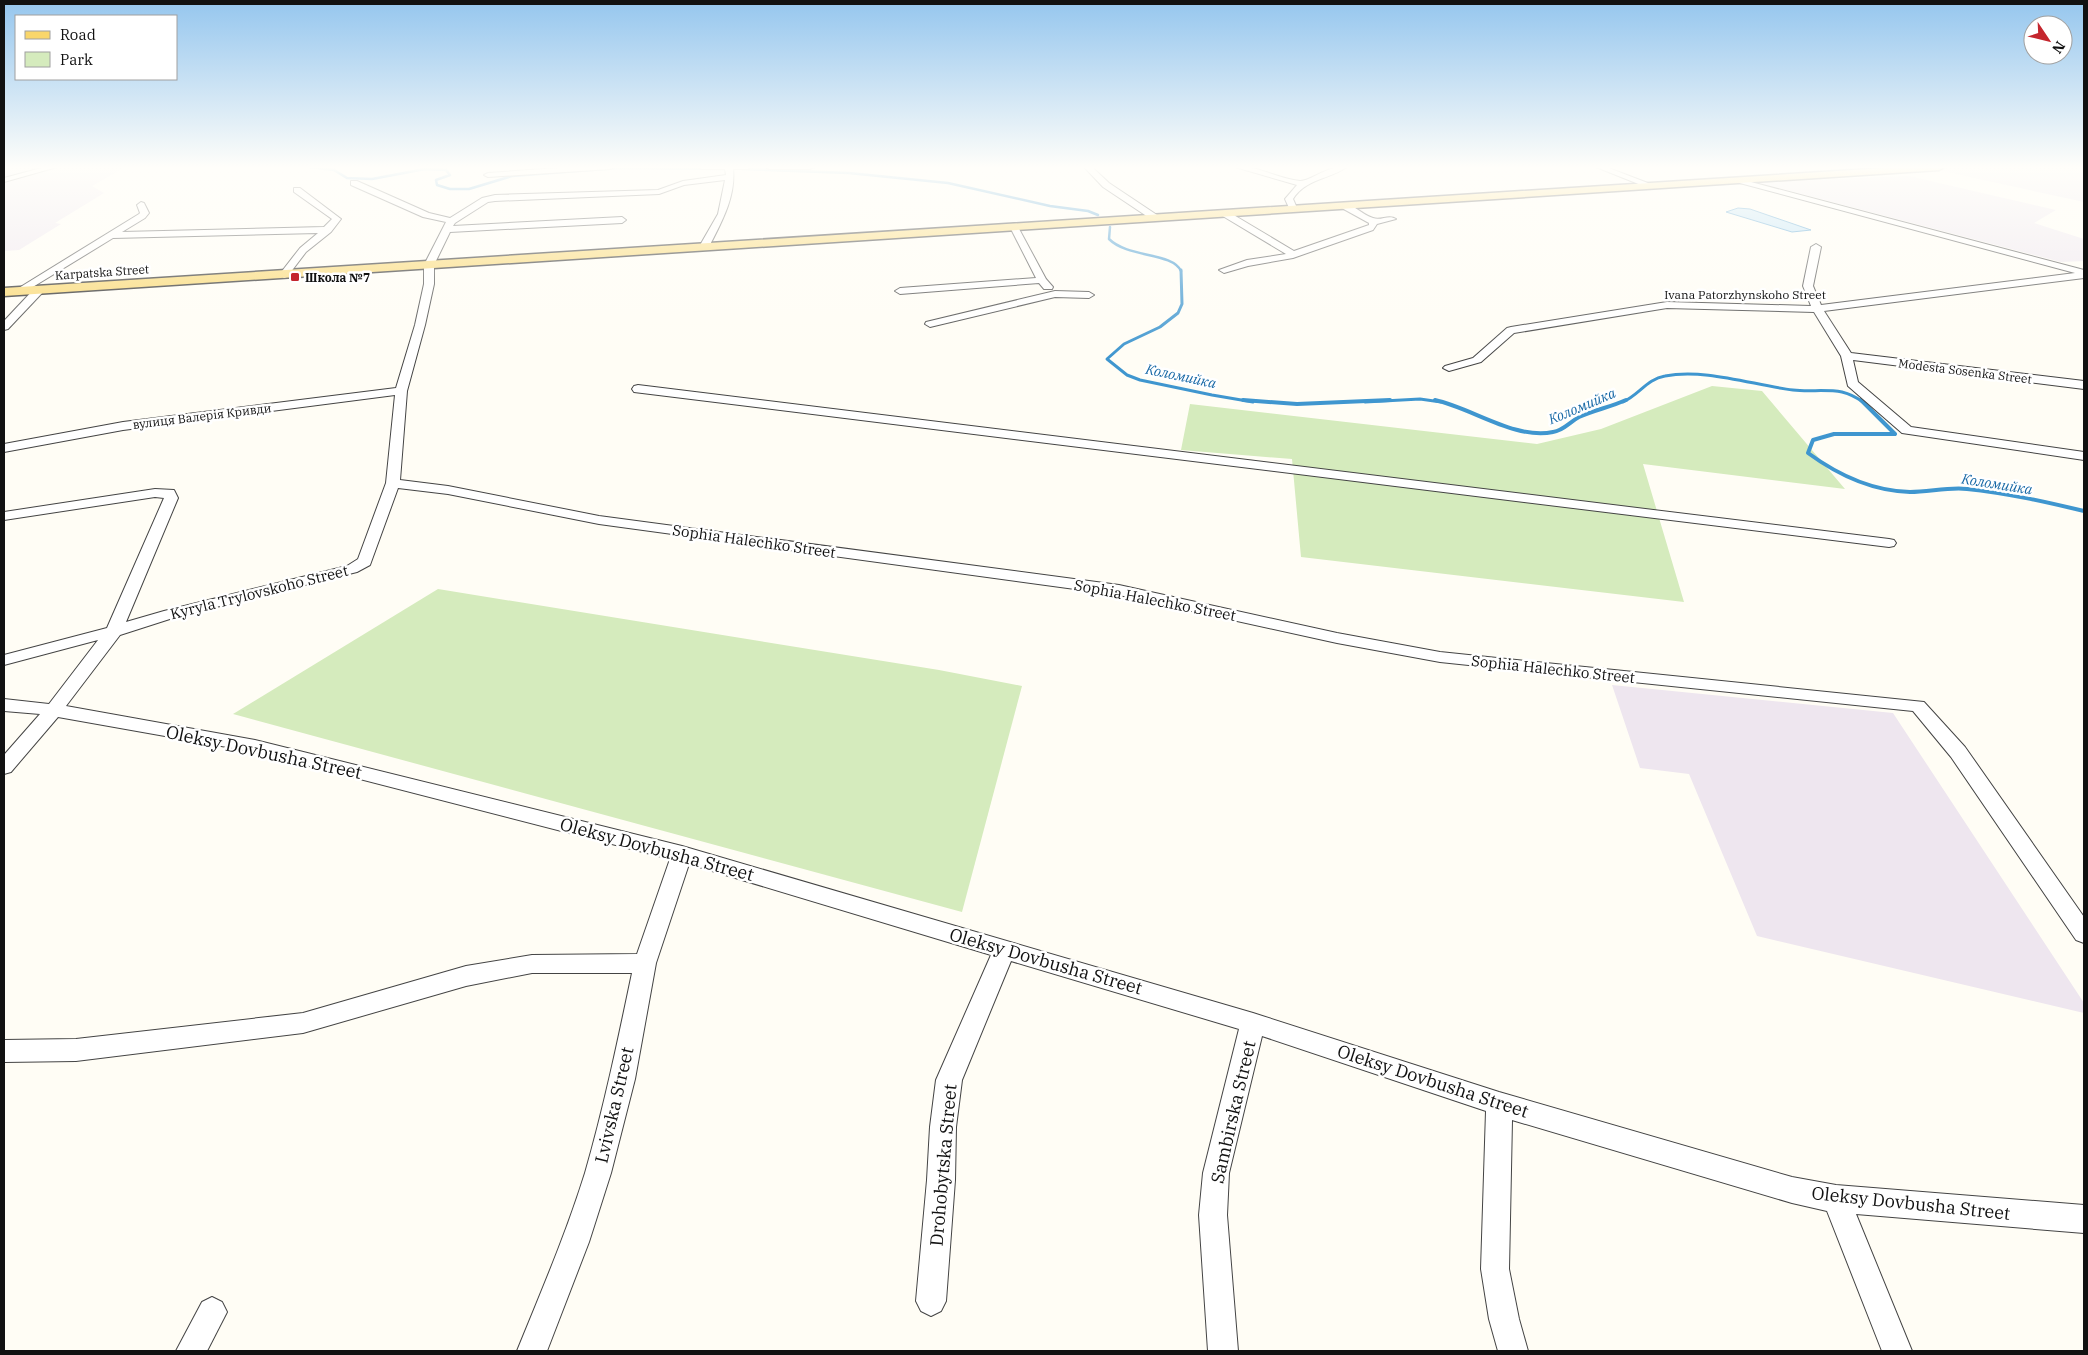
<svg xmlns="http://www.w3.org/2000/svg" width="2088" height="1355" font-family="'IBM Plex Serif',serif">
<style>
.industrial{fill:#eee6ef}
.green{fill:#d5ebbd}
.water{fill:#b9e0f7;stroke:#3f96cf}
.lines{fill:none;stroke-linecap:round;stroke-linejoin:round}
.stream-far2{stroke:#3f96cf;stroke-width:2.5}
.stream-far1{stroke:#3f96cf;stroke-width:3}
.stream{stroke:#3f96cf;stroke-width:4}
.minor-casing{stroke:#444;stroke-width:2}
.major-casing{stroke:#222;stroke-width:3}
.minor{fill:#fff;fill-rule:evenodd}
.major{fill:#f9d66b;fill-rule:evenodd}
.poi-dot{fill:#c4262e;stroke:#fff;stroke-width:2}
.labels{text-anchor:middle;dominant-baseline:central;stroke-width:5;stroke-linejoin:round;paint-order:stroke}
.far-street-label{font-size:12px;fill:#111;stroke:#fff}
.far-poi-label{font-size:12px;font-weight:bold;fill:#111;stroke:#fff;text-anchor:start}
.far-water-label{font-size:14px;font-style:italic;fill:#1768a6;stroke:#fff}
.street-label{font-size:15px;fill:#111;stroke:#fff}
.near-street-label{font-size:18px;fill:#111;stroke:#fff}
</style>
<rect width="100%" height="100%" fill="#fffdf5"/>
<!-- industrial -->
<g class="industrial">
<polygon points="4,167 125,167 92,186 104,193 55,223 61,224 19,250 4,251"/>
<polygon points="1974,167 2084,167 2084,202 1933,169"/>
<polygon points="1909,176 2056,210 2034,223 2084,239 2084,261 2061,262 1756,182"/>
<polygon points="1612,685 1893,713 2084,1003 2084,1013 1757,936 1689,774 1640,768"/>
</g>
<!-- green -->
<g class="green">
<polygon points="1712,386 1762,391 1845,489 1643,464 1684,602 1301,557 1292,459 1181,450 1190,404 1537,444 1601,429"/>
<polygon points="438,589 939,670 1022,686 962,912 233,714"/>
</g>
<!-- water -->
<polygon class="water" points="1738,208 1750,209 1811,230 1792,232 1726,212"/>
<g class="lines">
<!-- stream-far2 -->
<g class="stream-far2">
<polyline points="310,167 334,170 347,178 372,179 425,169 446,170 450,175 436,180 437,185 450,189 469,189 512,176 619,168 730,169"/>
<polyline points="743,169 849,173 948,183 1050,206 1088,211 1098,215"/>
<path d="M 1110,227 L 1109,239 C 1128,258 1172,252 1181,271"/>
</g>
<!-- stream-far1 -->
<g class="stream-far1">
<polyline points="1181,270 1182,304 1178,313 1160,327 1124,344 1107,359 1127,375 1140,380 1212,395 1253,402"/>
<polyline points="1365,402 1420,399 1441,402"/>
<path d="M 1623,402 C 1639,395 1647,379 1665,376 C 1704,368 1753,385 1793,390 C 1809,392 1826,389 1842,392 C 1850,394 1856,397 1863,402"/>
</g>
<!-- stream -->
<g class="stream">
<polyline points="1243,400 1297,404 1390,400"/>
<path d="M 1435,400 C 1472,408 1515,440 1553,432 C 1563,431 1570,422 1579,417 C 1594,410 1611,407 1626,400"/>
<path d="M 1861,400 L 1895,434 L 1834,434 L 1813,440 L 1808,453 C 1838,475 1872,491 1910,492 C 1929,492 1948,487 1967,489 C 2007,493 2046,502 2084,511"/>
</g>
<defs>
<g id="minor">
<polygon points="45,167 57,167 4,182 4,178"/>
<polygon points="572,167 614,167 610,169 488,177 484,175 488,173"/>
<path d="M 698,167 L 752,167 L 748,169 L 733,169 C 736,197 721,223 709,247 L 704,250 L 699,247 L 718,214 L 725,180 L 684,185 L 659,194 L 495,201 L 488,202 L 455,223 L 453,226 L 622,217 L 626,220 L 622,223 L 450,232 L 434,265 L 434,284 L 425,325 L 407,391 L 400,480 L 448,486 L 599,516 L 1119,585 L 1337,633 L 1440,652 L 1924,702 L 1965,747 L 2084,917 L 2084,943 L 2076,940 L 1951,757 L 1913,711 L 1440,662 L 1337,643 L 1119,595 L 599,524 L 448,494 L 398,488 L 370,565 L 357,572 L 176,617 L 120,635 L 66,706 L 255,740 L 682,846 L 1253,1013 L 1499,1092 L 1792,1177 L 1836,1185 L 2084,1205 L 2084,1233 L 1856,1214 L 1912,1351 L 1882,1351 L 1827,1211 L 1792,1203 L 1512,1120 L 1509,1269 L 1519,1319 L 1528,1351 L 1498,1351 L 1489,1319 L 1481,1269 L 1486,1111 L 1262,1036 L 1229,1173 L 1227,1215 L 1238,1351 L 1208,1351 L 1199,1215 L 1203,1173 L 1239,1029 L 1011,961 L 962,1080 L 956,1127 L 955,1180 L 946,1301 L 941,1311 L 931,1316 L 921,1311 L 916,1301 L 927,1180 L 930,1127 L 936,1080 L 991,955 L 689,864 L 656,963 L 635,1079 L 611,1173 L 589,1242 L 547,1351 L 517,1351 C 541,1292 566,1234 585,1173 C 604,1107 618,1040 632,973 L 532,973 L 466,986 L 303,1033 L 76,1061 L 4,1062 L 4,1040 L 76,1039 L 303,1013 L 466,966 L 532,955 L 637,954 L 670,859 L 255,752 L 58,717 L 11,772 L 4,774 L 4,755 L 40,714 L 4,711 L 4,699 L 49,704 L 98,640 L 4,665 L 4,655 L 107,628 L 164,498 L 155,497 L 4,520 L 4,512 L 155,489 L 174,490 L 178,498 L 126,622 L 164,611 L 347,566 L 358,559 L 386,483 L 395,395 L 123,430 L 4,452 L 4,444 L 123,422 L 396,388 L 415,325 L 424,284 L 424,265 L 446,222 L 423,217 L 351,185 L 351,181 L 357,181 L 429,213 L 450,218 L 482,198 L 495,195 L 658,190 L 683,181 L 726,175 L 725,169 L 702,169 Z"/>
<polygon points="765,167 814,167 810,169 769,169"/>
<polygon points="1084,167 1092,167 1109,183 1157,215 1157,219 1151,219 1103,187"/>
<path d="M 1235,167 C 1257,165 1278,179 1300,181 C 1309,182 1328,165 1347,167 C 1330,179 1305,179 1293,199 L 1297,208 L 1293,211 L 1290,210 L 1285,199 L 1297,185 Z"/>
<polygon points="1596,167 1606,167 1653,185 1646,187"/>
<polygon points="1736,178 2084,270 2084,278 1824,311 1851,353 2084,381 2084,389 1853,360 1858,382 1911,427 2084,452 2084,460 1902,433 1848,386 1841,356 1814,312 1667,308 1514,333 1481,362 1449,371 1443,368 1445,366 1473,358 1507,328 1511,327 1667,302 1811,306 1803,286 1811,247 1816,244 1821,247 1813,286 1821,305 2075,273 1736,182"/>
<polygon points="294,188 300,188 341,219 331,232 306,252 287,277 284,278 279,275 300,248 318,233 113,238 23,293 15,293 14,291 139,214 140,213 137,205 141,202 144,203 149,213 145,218 122,232 324,227 332,219 294,192"/>
<path d="M 1340,203 C 1352,202 1362,215 1373,218 C 1381,221 1389,214 1396,219 L 1377,224 L 1373,230 L 1293,258 L 1248,266 L 1224,273 L 1219,270 L 1247,260 L 1286,254 L 1221,215 L 1221,211 L 1227,211 L 1294,251 L 1369,225 L 1369,223 L 1340,207 Z"/>
<polygon points="1014,224 1018,227 1046,279 1053,287 1052,289 1044,289 1039,283 900,294 895,291 900,288 1036,278 1010,227"/>
<polygon points="39,287 44,290 43,292 8,329 4,330 4,321 35,288"/>
<polygon points="1055,291 1089,292 1094,295 1089,298 1055,297 930,327 925,324 926,322"/>
<polygon points="638,385 1889,539 1894,540 1896,543 1894,546 1889,547 634,392 632,389 634,386"/>
<polygon points="212,1297 222,1302 227,1312 207,1351 176,1351 202,1302"/>
</g>
<polygon id="major" points="1900,167 1944,167 1939,170 4,296 4,288"/>
</defs>
<!-- minor casing -->
<use href="#minor" class="minor-casing"/>
<!-- major casing -->
<use href="#major" class="major-casing"/>
<!-- minor -->
<use href="#minor" class="minor"/>
<!-- major -->
<use href="#major" class="major"/>
</g>
<!-- sky -->
<linearGradient id="sky" x2="0" y2="1"><stop stop-color="#95c6ee"/><stop offset="0.47" stop-color="#fffefa"/><stop offset="1" stop-color="#fffefa" stop-opacity="0"/></linearGradient>
<rect width="2088" height="356" fill="url(#sky)"/>
<!-- markers -->
<rect class="poi-dot" x="290" y="272" width="10" height="10" rx="2.5"/>
<g class="labels">
<!-- far-street labels -->
<g class="far-street-label">
<text transform="translate(102 272) rotate(-4)">Karpatska Street</text>
<text x="1745" y="294">Ivana Patorzhynskoho Street</text>
<text transform="translate(1965 371) rotate(7)">Modesta Sosenka Street</text>
<text transform="translate(202 416) rotate(-7)">вулиця Валерія Кривди</text>
</g>
<!-- far-poi labels -->
<g class="far-poi-label">
<text x="305" y="277">Школа №7</text>
</g>
<!-- far-water labels -->
<g class="far-water-label">
<text transform="translate(1181 376) rotate(12)">Коломийка</text>
<text transform="translate(1582 406) rotate(-23)">Коломийка</text>
<text transform="translate(1997 484) rotate(9)">Коломийка</text>
</g>
<!-- street labels -->
<g class="street-label">
<text transform="translate(754 541) rotate(8)">Sophia Halechko Street</text>
<text transform="translate(259 592) rotate(-14)">Kyryla Trylovskoho Street</text>
<text transform="translate(1155 600) rotate(11)">Sophia Halechko Street</text>
<text transform="translate(1553 669) rotate(6)">Sophia Halechko Street</text>
</g>
<!-- near-street labels -->
<g class="near-street-label">
<text transform="translate(264 752) rotate(12)">Oleksy Dovbusha Street</text>
<text transform="translate(657 849) rotate(15)">Oleksy Dovbusha Street</text>
<text transform="translate(1046 961) rotate(16)">Oleksy Dovbusha Street</text>
<text transform="translate(1433 1081) rotate(18)">Oleksy Dovbusha Street</text>
<text transform="translate(614 1105) rotate(-77)">Lvivska Street</text>
<text transform="translate(1233 1112) rotate(-77)">Sambirska Street</text>
<text transform="translate(943 1165) rotate(-85)">Drohobytska Street</text>
<text transform="translate(1911 1203) rotate(6)">Oleksy Dovbusha Street</text>
</g>
</g>
<!-- border -->
<rect width="2088" height="1355" fill="none" stroke="#111111" stroke-width="10"/>
<!-- legend -->
<rect x="15" y="15" width="162" height="65" fill="#ffffff" stroke="#a0a0a0"/>
<rect x="25" y="31" width="25" height="8" fill="#f9d66b" stroke="#a0a0a0"/>
<text x="60" y="40" font-size="15" fill="#111111">Road</text>
<rect x="25" y="52" width="25" height="15" fill="#d5ebbd" stroke="#a0a0a0"/>
<text x="60" y="65" font-size="15" fill="#111111">Park</text>
<!-- north arrow -->
<g transform="translate(2048 40) rotate(125)"><circle r="24" fill="#ffffff" stroke="#a0a0a0"/>
<path d="M0-4L9 19L0 12L-9 19Z" fill="#c4262e"/>
<text y="-8" font-size="14" font-weight="bold" text-anchor="middle" fill="#111111">N</text>
</g>
</svg>
